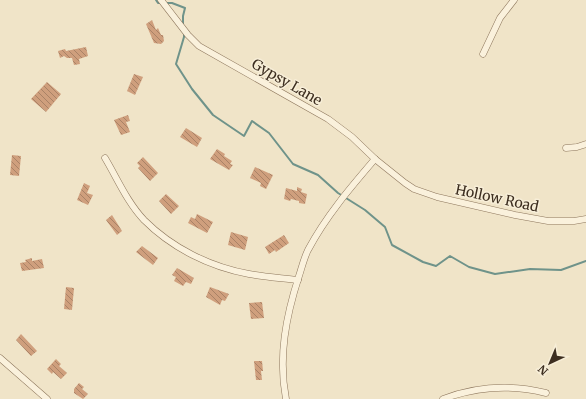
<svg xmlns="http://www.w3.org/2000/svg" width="586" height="399" font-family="Merriweather,serif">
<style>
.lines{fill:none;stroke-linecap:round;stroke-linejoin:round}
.stream{stroke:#6f938a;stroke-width:2}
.building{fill:url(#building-back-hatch)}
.minor-casing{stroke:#8d765c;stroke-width:7}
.minor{stroke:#faf1dc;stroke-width:6}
.labels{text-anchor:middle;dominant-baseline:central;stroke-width:3;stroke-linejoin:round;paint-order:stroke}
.street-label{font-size:14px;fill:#3d2e20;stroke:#f7eed8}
</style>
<defs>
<pattern id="building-back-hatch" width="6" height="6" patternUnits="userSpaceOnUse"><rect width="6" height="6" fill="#cf9f7d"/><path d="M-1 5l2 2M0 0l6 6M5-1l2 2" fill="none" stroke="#a98266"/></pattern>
</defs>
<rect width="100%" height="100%" fill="#f0e4c8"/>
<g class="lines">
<!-- stream -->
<g class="stream">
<polyline points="156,0 158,3 172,3 185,8 183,16 183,26"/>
<polyline points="184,33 184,37 176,64 192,89 213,115 244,136 252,121 269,133 293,164 318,175 338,193 365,210 385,227 392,245 423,262 436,266 450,256 469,267 495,274 530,269 561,270 586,261"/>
</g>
</g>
<!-- building -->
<g class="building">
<polygon points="152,20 156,30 158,28 161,35 163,35 164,41 161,44 154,43 146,24"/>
<polygon points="86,47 88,56 79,59 80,64 74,65 72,58 67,58 64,56 60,58 58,51 65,49 66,51"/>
<polygon points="134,74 143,77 135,95 127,91"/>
<polygon points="47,82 61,94 46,112 31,99"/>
<polygon points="128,115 130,121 126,122 130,132 121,135 114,120"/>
<polygon points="186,128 202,138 197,147 180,137"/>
<polygon points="217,149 225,154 224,156 232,161 230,164 233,165 229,170 210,159"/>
<polygon points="12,155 21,156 19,176 10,175"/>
<polygon points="143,157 158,173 150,181 138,168 140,166 137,163"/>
<polygon points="255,167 273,175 266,189 260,186 261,183 250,178"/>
<polygon points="84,183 90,186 87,193 93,195 88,205 77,200"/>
<polygon points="297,187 302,189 301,192 307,194 305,204 299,203 299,201 291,199 290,201 284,199 286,188 297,191"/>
<polygon points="166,194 179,206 171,214 159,201"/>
<polygon points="197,214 213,222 207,233 188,223 191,217 195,219"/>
<polygon points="112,215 122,231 117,235 106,220"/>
<polygon points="231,232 248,237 245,250 228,245"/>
<polygon points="284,235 289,243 276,252 275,250 269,254 265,247"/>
<polygon points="142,246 158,258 153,265 136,252"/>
<polygon points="32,258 32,261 42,259 44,268 22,271 20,263 26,262 25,260"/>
<polygon points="177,268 194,278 191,284 186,282 183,286 174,281 176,277 172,275"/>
<polygon points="66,287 74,288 72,310 64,309"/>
<polygon points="210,287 229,294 225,301 222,300 220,305 206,297"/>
<polygon points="262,302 264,318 251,319 249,303"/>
<polygon points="21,334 37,351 31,356 16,340"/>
<polygon points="56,359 61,364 59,366 67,373 61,379 53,372 52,374 47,369"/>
<polygon points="254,361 262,361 263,371 261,371 262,380 256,380"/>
<polygon points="79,383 84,387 82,389 88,394 83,399 74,393 74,389"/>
</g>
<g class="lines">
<defs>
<g id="minor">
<polyline points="161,0 188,35 199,46 328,119 352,137 375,159 405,183 414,189 437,197 515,215 548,221 574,221 586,219"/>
<polyline points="483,54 500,18 514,0"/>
<polyline points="566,148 577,147 586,144"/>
<path d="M 105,158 C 117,178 127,202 144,220 C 172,248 210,267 249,274 C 265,277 282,278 298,280"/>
<polyline points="0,358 47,399"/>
<path d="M 286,399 C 278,357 286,316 299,276 C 302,267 304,258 308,250 C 326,216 351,187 375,159"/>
<path d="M 443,399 C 478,386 511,384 546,393"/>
</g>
</defs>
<!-- minor casing -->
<use href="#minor" class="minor-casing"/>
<!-- minor -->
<use href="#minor" class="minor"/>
</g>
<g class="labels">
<!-- street labels -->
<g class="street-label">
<text transform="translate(287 82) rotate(30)">Gypsy Lane</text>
<text transform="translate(497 198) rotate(12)">Hollow Road</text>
</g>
</g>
<!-- north arrow -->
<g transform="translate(550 363) rotate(224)" stroke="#f7eed8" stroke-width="3" paint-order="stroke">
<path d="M0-3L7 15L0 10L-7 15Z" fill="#3d2e20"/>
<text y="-6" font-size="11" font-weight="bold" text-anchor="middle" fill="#3d2e20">N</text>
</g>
</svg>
